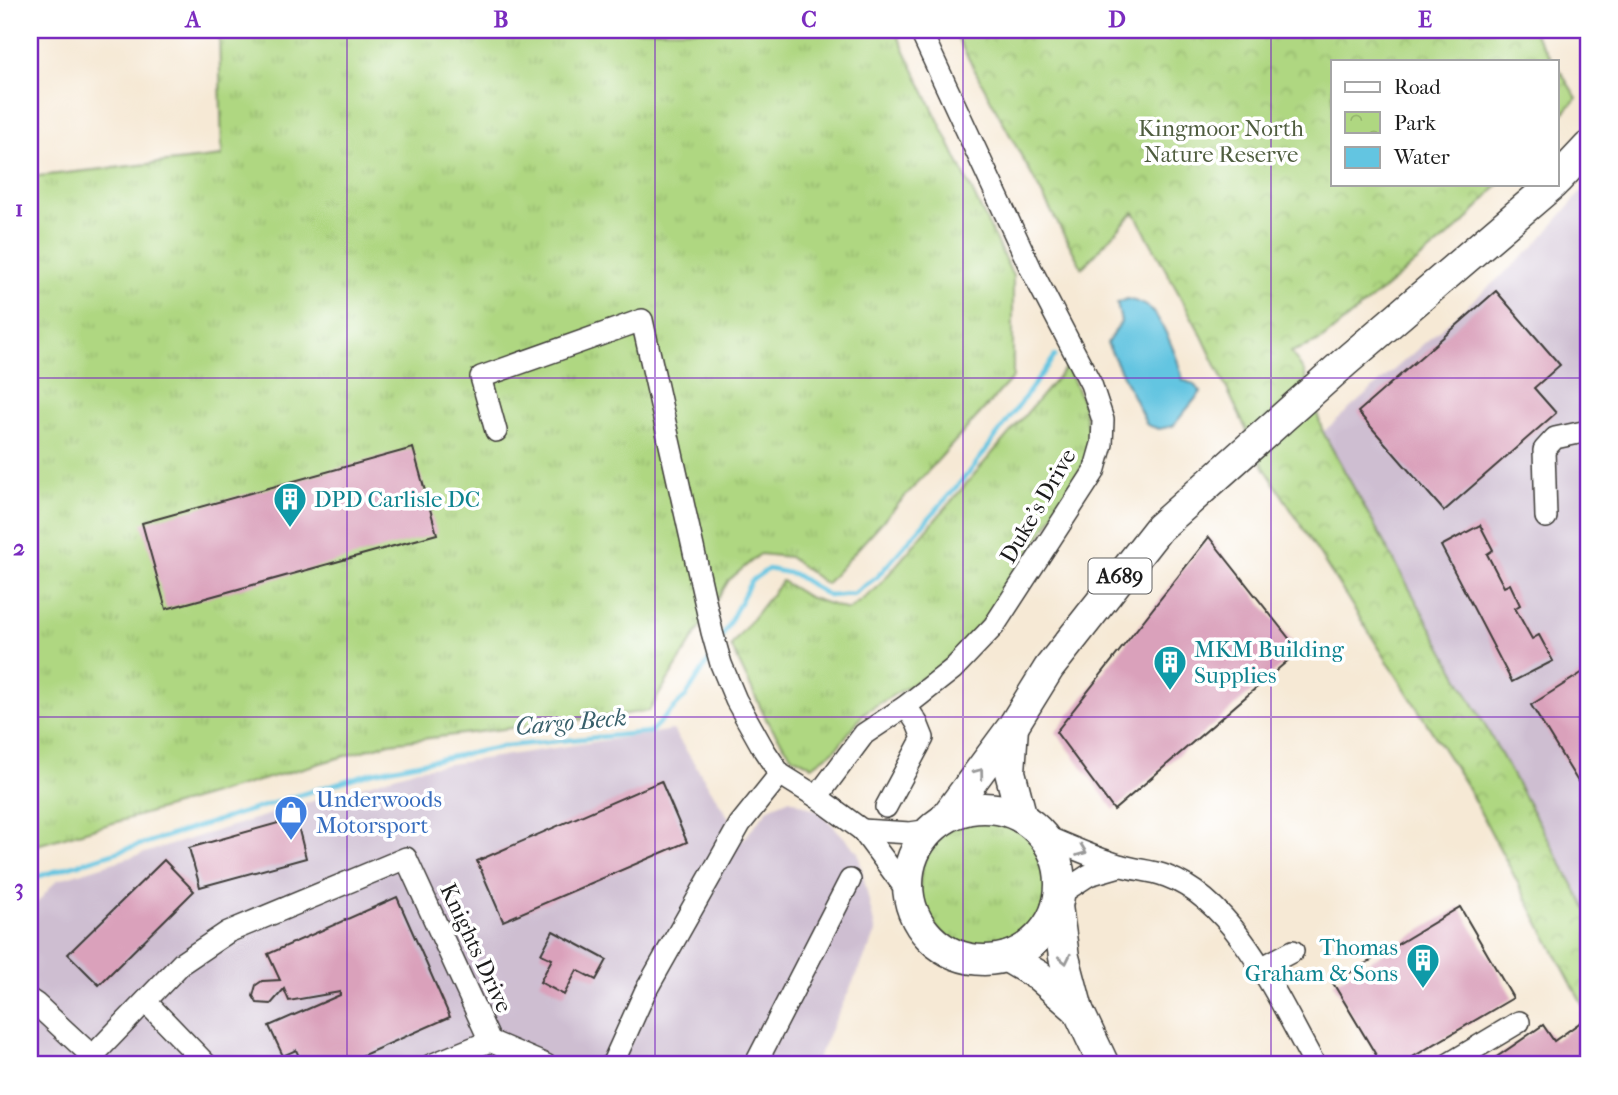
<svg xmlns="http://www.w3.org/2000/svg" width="1618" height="1095" font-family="'IM FELL French Canon',serif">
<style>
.industrial{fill:#cebed1}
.grass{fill:url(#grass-tufts);stroke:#667a4e;stroke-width:2}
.park{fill:url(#park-crowns);stroke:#667a4e;stroke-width:2}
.water{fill:#63c5e1;stroke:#40707e;stroke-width:2}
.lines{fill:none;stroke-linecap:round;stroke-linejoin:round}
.stream{stroke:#63c5e1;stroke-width:4.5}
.building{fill:#daa1bb}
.minor-casing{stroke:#3d3b38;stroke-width:24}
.highway-casing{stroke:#3d3b38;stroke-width:33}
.minor{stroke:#fff;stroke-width:21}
.highway{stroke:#fff;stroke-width:30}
.oneway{stroke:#999}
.grid{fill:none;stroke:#7b2cbf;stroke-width:2;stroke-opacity:0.55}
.labels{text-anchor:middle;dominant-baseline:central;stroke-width:7;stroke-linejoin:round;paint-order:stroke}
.shield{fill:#fff;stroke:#606060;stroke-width:2}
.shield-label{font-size:21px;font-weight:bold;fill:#1c1c1c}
.park-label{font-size:23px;fill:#4f5d3f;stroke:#fff}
.culture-label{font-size:23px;fill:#0d838f;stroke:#fff;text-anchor:start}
.street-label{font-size:23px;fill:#1c1c1c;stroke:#fff}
.shop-label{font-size:23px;fill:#366cbe;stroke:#fff;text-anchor:start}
.water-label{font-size:24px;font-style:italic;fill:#38606b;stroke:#fff}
.neatline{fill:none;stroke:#7b2cbf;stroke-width:2.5}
.grid-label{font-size:23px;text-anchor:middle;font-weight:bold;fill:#7b2cbf}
</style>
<defs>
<pattern id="grass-tufts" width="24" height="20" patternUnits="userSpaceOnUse" patternTransform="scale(1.75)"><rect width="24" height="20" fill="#afd781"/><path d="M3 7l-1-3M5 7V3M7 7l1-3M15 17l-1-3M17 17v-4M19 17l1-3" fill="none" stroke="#96b86f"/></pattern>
<pattern id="park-crowns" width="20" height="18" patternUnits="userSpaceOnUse" patternTransform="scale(1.75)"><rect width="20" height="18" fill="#afd781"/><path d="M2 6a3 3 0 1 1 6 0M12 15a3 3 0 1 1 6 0" fill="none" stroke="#96b86f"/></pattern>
</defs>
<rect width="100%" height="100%" fill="#fff"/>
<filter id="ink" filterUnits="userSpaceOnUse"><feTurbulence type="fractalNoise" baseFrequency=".0143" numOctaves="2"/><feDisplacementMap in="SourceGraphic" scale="14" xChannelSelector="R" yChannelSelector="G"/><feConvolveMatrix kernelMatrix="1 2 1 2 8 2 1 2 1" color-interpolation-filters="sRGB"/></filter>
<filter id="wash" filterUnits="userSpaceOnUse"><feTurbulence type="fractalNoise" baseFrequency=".00686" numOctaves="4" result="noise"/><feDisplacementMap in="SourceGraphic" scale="28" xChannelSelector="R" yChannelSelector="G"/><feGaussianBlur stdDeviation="1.57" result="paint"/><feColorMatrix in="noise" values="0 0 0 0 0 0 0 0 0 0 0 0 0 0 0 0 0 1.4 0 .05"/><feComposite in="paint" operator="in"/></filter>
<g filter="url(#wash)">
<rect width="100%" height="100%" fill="#f6e9d5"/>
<!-- industrial -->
<g class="industrial">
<polygon points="1588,184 1588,912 1323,432 1533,248"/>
<polygon points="673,730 743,840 769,808 790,799 820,812 858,852 876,933 818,1057 818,1065 30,1065 30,911 57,880 417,769"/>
</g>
<!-- grass -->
<g class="grass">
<polygon points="219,30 895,30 1013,276 1013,377 826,584 789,557 760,554 729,580 649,711 390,743 30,847 30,177 222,156"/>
<polygon points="1067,366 1082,400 1092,450 1047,526 993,610 939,668 865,712 836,749 812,766 792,756 768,723 731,646 782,581 808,597 848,610 876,589"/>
<circle cx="985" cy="884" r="65"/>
</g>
<!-- park -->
<g class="park">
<polygon points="953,30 1532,30 1553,61 1333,61 1333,184 1499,184 1463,224 1320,341 1291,352 1304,372 1323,432 1588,912 1588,1015 1466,785 1264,467 1202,336 1134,212 1082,268"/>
<polygon points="1557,66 1577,98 1557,120"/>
</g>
<!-- water -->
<path class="water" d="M 1127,299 C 1134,301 1143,303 1148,307 C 1163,319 1179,361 1183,380 L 1193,384 L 1201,392 L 1173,426 L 1159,429 L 1147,425 L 1107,343 L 1121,322 L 1117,303 Z"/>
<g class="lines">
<!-- stream -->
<g class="stream">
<polyline points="722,637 751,581 768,569 794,574 829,596 853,594 877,577 972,469 1055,356"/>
<polyline points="30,879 373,772 506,746 650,732 686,696 711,657"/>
</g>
</g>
<g id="blocks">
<!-- building -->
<g class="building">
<polygon points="1496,291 1560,365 1534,388 1556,413 1444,511 1358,412"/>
<polygon points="413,448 437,534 166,609 142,523"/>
<polygon points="1480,525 1493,550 1487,554 1504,587 1510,584 1520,605 1515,608 1532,639 1539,635 1553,661 1512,682 1441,546"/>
<polygon points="1209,537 1299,651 1114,810 1056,732"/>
<polygon points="1588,669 1588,798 1531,705"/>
<polygon points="661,781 687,842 503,921 477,861"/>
<polygon points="296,818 306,858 200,887 189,848"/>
<polygon points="164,860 194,891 99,985 68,954"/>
<polygon points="397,897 450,1017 341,1065 303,1065 296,1050 283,1056 269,1026 340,995 340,992 289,1001 284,989 271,1004 257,1003 253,996 256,985 262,981 280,980 268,954"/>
<polygon points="1460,907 1513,998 1399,1065 1382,1065 1333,983"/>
<polygon points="553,931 607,960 596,980 577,970 564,995 540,982 552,959 541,954"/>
<polygon points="1588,1017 1588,1065 1485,1065 1543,1025 1554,1041"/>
</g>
</g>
</g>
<g filter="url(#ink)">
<use href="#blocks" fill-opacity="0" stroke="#3d3b38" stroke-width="2"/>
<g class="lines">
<defs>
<g id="minor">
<polyline points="496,431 481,377 642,320 712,632 721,664 736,700 764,750 780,774 817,797 862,830 908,892"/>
<polyline points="1546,517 1544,450 1555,438 1588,431"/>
<polyline points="817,797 864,734 906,706 953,669 994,626 1094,472 1102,444 1103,420 1091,384 1031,269 920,30"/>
<polyline points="886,807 923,738 917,723 906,706"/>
<polyline points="862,830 910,833 930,830"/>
<path d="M 1044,836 C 1069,846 1094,858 1119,865 C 1134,870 1151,870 1166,876 C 1237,902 1280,1003 1315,1065"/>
<polyline points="1060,894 1089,875 1120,866"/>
<polyline points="1261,968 1293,951"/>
<polyline points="30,1000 36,1004 93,1057"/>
<polyline points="146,1002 207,1065"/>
<polyline points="84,1065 182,963 228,932 406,858 490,1041 546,1065"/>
<polyline points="431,1065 490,1041"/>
<polyline points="612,1065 645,992 740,824 780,774"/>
<polyline points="755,1065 850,880"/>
<polyline points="1447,1065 1519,1022"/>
</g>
<g id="highway">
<polyline points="1557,180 1588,147"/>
<polyline points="1013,727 1010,772 1022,818"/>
<circle cx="984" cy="884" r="76"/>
<polyline points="945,818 1013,726 1049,668 1159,528 1345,362 1553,184"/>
<polyline points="1057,906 1064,957 1078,1010 1104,1065"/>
<polyline points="1007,957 1039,976 1078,1010"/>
</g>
</defs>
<!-- minor casing -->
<use href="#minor" class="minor-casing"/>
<!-- highway casing -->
<use href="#highway" class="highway-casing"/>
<!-- minor -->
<use href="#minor" class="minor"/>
<!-- highway -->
<use href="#highway" class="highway"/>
</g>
<!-- one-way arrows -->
<defs><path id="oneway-chevron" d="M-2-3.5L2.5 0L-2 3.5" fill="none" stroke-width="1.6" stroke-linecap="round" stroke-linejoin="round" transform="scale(1.75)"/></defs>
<g class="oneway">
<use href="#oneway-chevron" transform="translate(979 773) rotate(-53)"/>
<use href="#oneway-chevron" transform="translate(1082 851) rotate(21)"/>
<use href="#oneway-chevron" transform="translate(1065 959) rotate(78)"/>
</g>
</g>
<!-- grid -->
<path class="grid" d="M 347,30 L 347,1065M 655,30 L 655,1065M 963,30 L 963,1065M 1271,30 L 1271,1065M 30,378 L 1588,378M 30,717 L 1588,717"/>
<!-- icons -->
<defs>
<symbol id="building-pin" viewBox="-11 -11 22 30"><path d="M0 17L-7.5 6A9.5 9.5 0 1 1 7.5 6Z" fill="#0f9aa8" stroke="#fff"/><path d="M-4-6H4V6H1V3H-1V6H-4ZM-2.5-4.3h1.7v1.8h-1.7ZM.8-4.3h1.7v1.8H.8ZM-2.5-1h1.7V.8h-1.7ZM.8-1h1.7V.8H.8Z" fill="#fff"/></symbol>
<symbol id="shop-pin" viewBox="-11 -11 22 30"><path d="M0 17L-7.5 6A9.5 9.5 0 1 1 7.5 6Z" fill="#3f7fe0" stroke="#fff"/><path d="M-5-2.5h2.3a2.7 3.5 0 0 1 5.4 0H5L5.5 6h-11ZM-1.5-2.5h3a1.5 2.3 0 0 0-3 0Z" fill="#fff"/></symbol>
</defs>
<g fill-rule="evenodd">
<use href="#building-pin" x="271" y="480" width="38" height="52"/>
<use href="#building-pin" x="1151" y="643" width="38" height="52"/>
<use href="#shop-pin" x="272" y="793" width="38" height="52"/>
<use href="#building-pin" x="1404" y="941" width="38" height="52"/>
</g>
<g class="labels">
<!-- shield labels -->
<rect class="shield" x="1088.5" y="558.5" width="63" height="35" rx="5"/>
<g class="shield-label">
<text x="1120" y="576">A689</text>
</g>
<!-- park labels -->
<g class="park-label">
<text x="1221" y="128">Kingmoor North<tspan x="1221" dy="26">Nature Reserve</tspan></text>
</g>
<!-- culture labels -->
<g class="culture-label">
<text x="314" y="499">DPD Carlisle DC</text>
<text x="1194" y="649">MKM Building<tspan x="1194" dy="26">Supplies</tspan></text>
<text x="1398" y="947" text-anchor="end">Thomas<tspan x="1398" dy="26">Graham &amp; Sons</tspan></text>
</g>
<!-- street labels -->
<g class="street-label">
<text transform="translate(1038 506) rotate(-60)">Duke's Drive</text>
<text transform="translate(476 948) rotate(65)">Knights Drive</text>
</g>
<!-- shop labels -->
<g class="shop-label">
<text x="316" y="799">Underwoods<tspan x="316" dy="26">Motorsport</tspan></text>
</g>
<!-- water labels -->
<g class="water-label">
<text transform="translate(571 722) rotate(-5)">Cargo Beck</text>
</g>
</g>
<!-- margin -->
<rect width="1618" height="1095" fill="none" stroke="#fff" stroke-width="77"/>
<!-- legend -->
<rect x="1331" y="60" width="228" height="126" fill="#ffffff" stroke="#a4a4a4" stroke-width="2"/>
<rect x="1345" y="82" width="35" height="10" fill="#ffffff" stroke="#a4a4a4" stroke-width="2"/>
<text x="1394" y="94" font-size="21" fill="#1c1c1c">Road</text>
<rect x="1345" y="112" width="35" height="21" fill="url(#park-crowns)" stroke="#a4a4a4" stroke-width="2"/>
<text x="1394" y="130" font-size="21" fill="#1c1c1c">Park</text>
<rect x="1345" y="147" width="35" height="21" fill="#63c5e1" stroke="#a4a4a4" stroke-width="2"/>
<text x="1394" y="164" font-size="21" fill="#1c1c1c">Water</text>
<rect x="38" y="38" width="1542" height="1018" class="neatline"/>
<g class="grid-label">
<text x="193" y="27">A</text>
<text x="501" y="27">B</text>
<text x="809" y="27">C</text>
<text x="1117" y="27">D</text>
<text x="1425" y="27">E</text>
<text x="19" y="216">1</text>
<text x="19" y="555">2</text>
<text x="19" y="895">3</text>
</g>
</svg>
